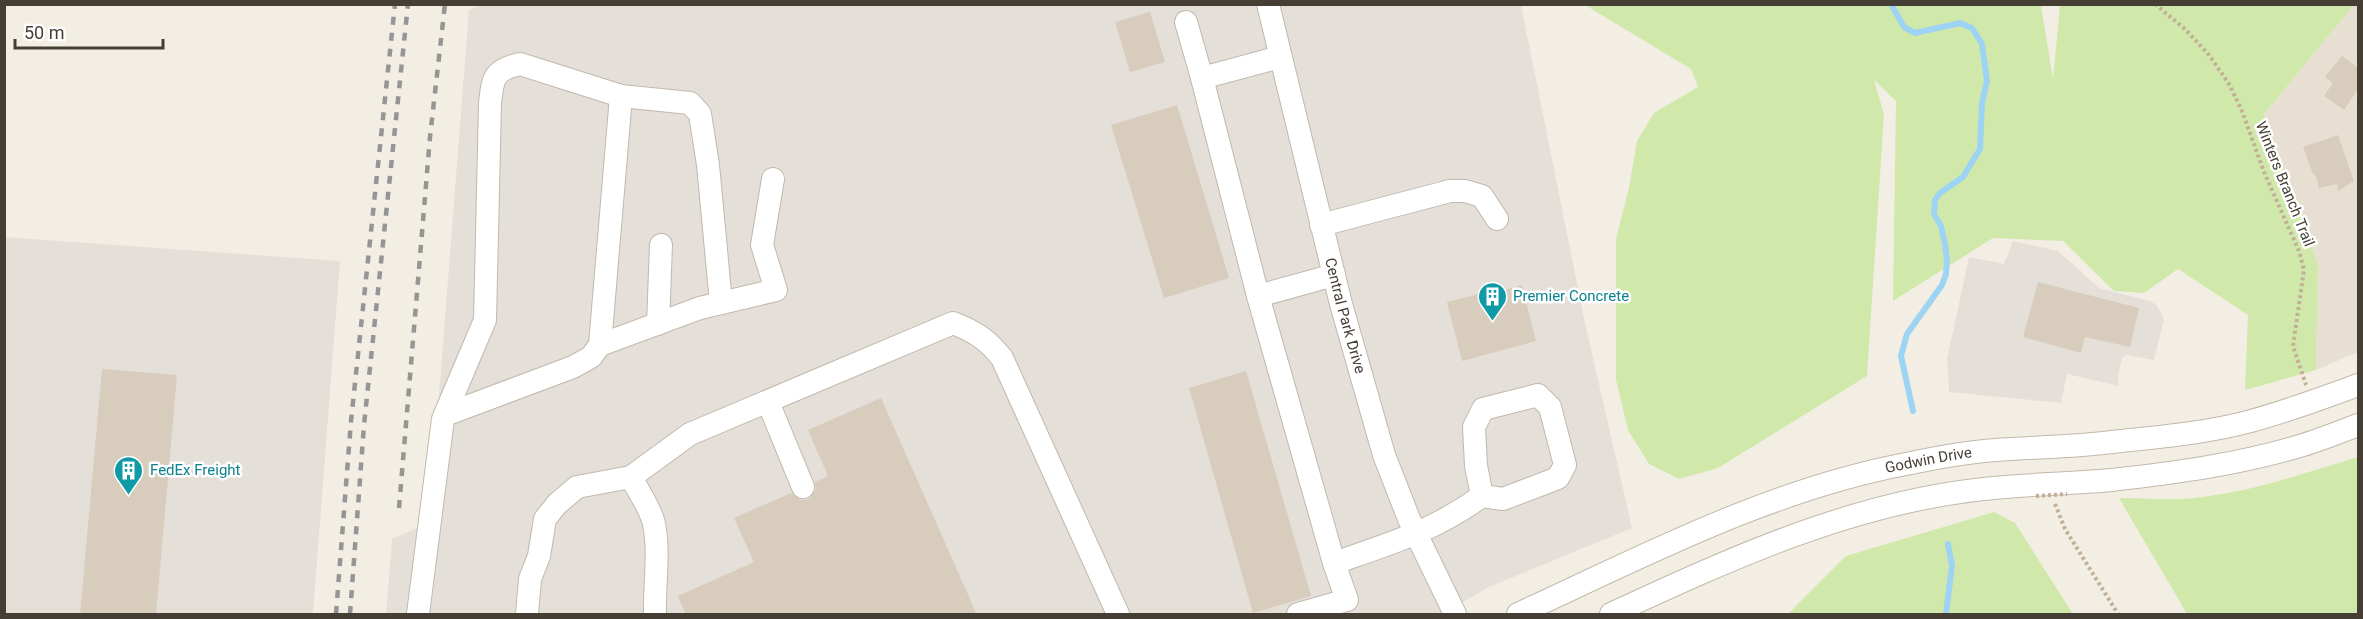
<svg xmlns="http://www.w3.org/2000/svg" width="2363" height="619" font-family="Roboto,sans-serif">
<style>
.residential{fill:#e7e0d2}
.industrial{fill:#e5dfda}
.green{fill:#d0e9ab}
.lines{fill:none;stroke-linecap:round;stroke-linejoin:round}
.stream{stroke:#9ed4f3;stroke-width:6}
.building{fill:#d8ccbc}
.minor-casing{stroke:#c2b8aa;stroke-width:24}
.path{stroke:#c1b097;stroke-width:4;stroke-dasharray:3 3;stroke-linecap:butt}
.minor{stroke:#fff;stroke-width:22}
.rail{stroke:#959595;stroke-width:4.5;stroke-dasharray:8 8;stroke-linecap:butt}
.path-bridge{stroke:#c1b097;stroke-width:4;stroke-dasharray:3 3;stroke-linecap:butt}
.labels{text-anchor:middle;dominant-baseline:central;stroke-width:5;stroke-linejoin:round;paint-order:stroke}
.street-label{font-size:15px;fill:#453e34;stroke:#fff}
.culture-label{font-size:15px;fill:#0d838f;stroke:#fff;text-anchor:start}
</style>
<rect width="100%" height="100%" fill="#f3eee4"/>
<!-- residential -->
<polygon class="residential" points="2354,5 2358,5 2358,352 2316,370 2318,265 2264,114"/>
<!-- industrial -->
<g class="industrial">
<polygon points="482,4 1521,5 1585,323 1632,528 1489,587 1442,614 386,614 392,539 429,523 469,10"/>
<polygon points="4,237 340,261 313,614 5,614"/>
<polygon points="2013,241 2058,251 2099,288 2150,301 2157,305 2164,319 2154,360 2127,355 2122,358 2118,375 2119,386 2067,374 2061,403 1949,392 1947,359 1969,257 2004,264"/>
</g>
<!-- green -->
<g class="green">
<polygon points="1585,5 2041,5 2053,79 2060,5 2354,5 2264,114 2318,265 2316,370 2245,390 2248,315 2178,269 2144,293 2114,291 2063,241 1993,238 1893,301 1896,101 1874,80 1884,114 1867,376 1718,468 1679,479 1649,464 1628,430 1616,380 1616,239 1629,188 1637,141 1654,113 1698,87 1691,69"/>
<path d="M 2358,457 L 2358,614 L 2187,614 L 2119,498 C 2147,498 2175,501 2202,497 C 2255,491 2307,472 2358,457 Z"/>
<polygon points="1994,512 2015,523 2073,614 1788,614 1846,556"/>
</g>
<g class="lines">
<!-- stream -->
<g class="stream">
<polyline points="1891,4 1904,27 1915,33 1960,23 1972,28 1982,44 1987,81 1982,103 1980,149 1963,177 1940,193 1935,200 1934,214 1941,226 1945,244 1947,260 1946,274 1942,285 1907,334 1901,356 1913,411"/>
<polyline points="1946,614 1952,566 1948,544"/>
</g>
</g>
<!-- building -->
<g class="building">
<polygon points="1150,12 1165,62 1130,72 1115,22"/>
<polygon points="2342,56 2358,68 2358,89 2344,110 2324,96 2333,83 2325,77"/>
<polygon points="1177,105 1229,278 1164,298 1111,125"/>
<polygon points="2338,135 2354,181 2338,191 2337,184 2319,188 2316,176 2313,174 2303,147"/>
<polygon points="2038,282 2139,308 2130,347 2085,337 2081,353 2023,337"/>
<polygon points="1522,285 1536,341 1462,361 1447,302 1479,294 1480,297"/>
<polygon points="102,369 177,375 156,615 80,615"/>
<polygon points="1246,371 1311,596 1253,613 1189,388"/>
<polygon points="881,398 977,615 686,615 678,596 754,562 734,518 791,493 801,500 809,499 816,489 815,482 828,476 808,430"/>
</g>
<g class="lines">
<defs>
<g id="minor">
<path id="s1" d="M 1268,4 L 1341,304 L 1384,455 L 1409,519 L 1455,614"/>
<polyline points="1186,22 1202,78"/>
<path d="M 1280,57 L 1202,78 L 1258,296 L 1334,563 C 1389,544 1434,531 1482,496 L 1503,499 L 1558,478 L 1565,465 L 1550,407 L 1538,395 L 1483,409 L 1474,427 L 1476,466 L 1482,496"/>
<polyline points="621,96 690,103 700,114 708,165 721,303"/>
<polyline points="1321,225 1450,191 1465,191 1482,196 1497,219"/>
<polyline points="1258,296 1334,275"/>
<polyline points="658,324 661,245"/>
<polyline points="600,345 700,308 776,290 762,245 773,179"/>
<polyline points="768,402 803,487"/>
<path d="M 631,477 C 638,491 651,509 654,524 C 660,553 654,585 655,614"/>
<path d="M 418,614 L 443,419 L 485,320 L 490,103 C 493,78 493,70 520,64 L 621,96 L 600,345 L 591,357 L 573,367 L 445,415"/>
<path d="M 527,614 L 530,579 L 539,556 L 545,519 L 557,504 L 577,487 L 631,477 L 690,434 L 953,323 C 974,331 988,340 1002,358 L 1118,614"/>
<polyline points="1298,614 1347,600 1334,563"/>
<path id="s2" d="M 1518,614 C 1644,556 1769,490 1906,464 C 1935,458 1965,452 1995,450 C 2034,447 2073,447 2112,442 C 2158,437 2207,433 2251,421 C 2288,411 2323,398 2358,385"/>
<path d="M 1611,614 C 1730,559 1851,503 1984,489 C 2026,484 2069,484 2111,480 C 2175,473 2241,464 2303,445 C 2322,439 2340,432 2358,425"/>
</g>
</defs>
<!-- minor casing -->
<use href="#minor" class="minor-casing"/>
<!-- path -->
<g class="path">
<polyline points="2155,4 2185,29 2209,55 2229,84 2242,111 2264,172 2299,251 2304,270 2293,346 2306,385"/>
<polyline points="2055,504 2065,529 2118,614"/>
</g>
<!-- minor -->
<use href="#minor" class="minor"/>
<!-- rail -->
<g class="rail">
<polyline points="399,508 430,137 445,4"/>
<polyline points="336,614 351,421 395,4"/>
<polyline points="350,614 364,425 408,4"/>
</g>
<!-- path-bridge -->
<polyline class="path-bridge" points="2036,496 2067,494"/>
</g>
<!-- icons -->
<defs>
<symbol id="building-pin" viewBox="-11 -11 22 30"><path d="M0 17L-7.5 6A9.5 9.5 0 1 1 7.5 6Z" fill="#0f9aa8" stroke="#fff"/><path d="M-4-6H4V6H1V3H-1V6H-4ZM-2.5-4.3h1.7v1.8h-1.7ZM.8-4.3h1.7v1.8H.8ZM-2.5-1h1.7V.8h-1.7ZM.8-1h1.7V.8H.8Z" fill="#fff"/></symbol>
</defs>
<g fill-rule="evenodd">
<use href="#building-pin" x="1476" y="280" width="33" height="45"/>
<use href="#building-pin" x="112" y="454" width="33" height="45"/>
</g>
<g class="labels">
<!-- street labels -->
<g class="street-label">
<text transform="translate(2285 184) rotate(68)">Winters Branch Trail</text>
<text stroke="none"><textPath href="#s1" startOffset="321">Central Park Drive</textPath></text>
<text stroke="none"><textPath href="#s2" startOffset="440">Godwin Drive</textPath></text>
</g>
<!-- culture labels -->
<g class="culture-label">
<text x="1513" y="296">Premier Concrete</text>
<text x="150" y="470">FedEx Freight</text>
</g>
</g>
<!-- border -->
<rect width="2363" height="619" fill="none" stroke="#453e34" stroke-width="12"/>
<!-- scale -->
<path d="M15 39v9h148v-9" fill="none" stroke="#453e34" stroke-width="3"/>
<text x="24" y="39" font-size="18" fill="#453e34" stroke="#ffffff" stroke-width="4.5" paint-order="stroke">50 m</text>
</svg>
